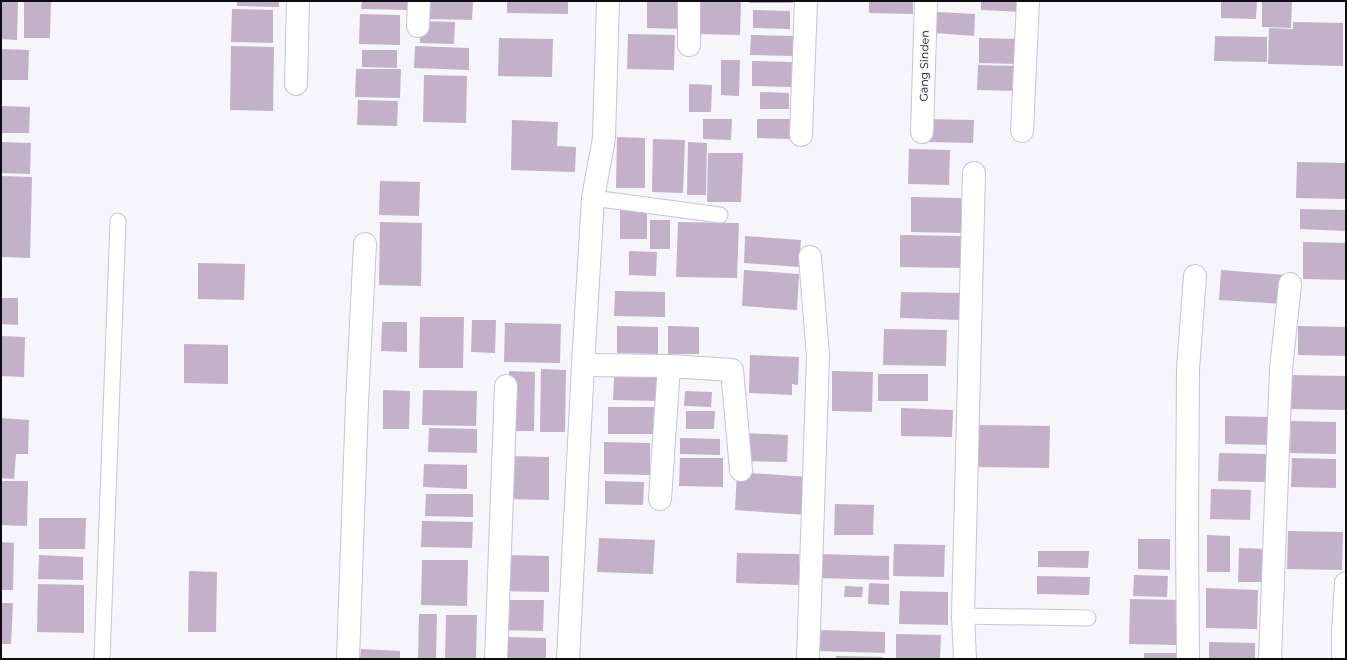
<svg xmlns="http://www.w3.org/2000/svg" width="1347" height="660" font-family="Montserrat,sans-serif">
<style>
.building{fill:#c2b1c9}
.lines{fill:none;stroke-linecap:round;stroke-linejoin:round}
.service-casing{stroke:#c8c1dd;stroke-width:17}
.minor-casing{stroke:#c8c1dd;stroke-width:24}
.service{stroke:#fff;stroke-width:15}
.minor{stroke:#fff;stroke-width:22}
.labels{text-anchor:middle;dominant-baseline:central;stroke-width:3;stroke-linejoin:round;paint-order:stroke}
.street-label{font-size:11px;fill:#0d0b14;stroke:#f6f5fb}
</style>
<rect width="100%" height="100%" fill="#f6f5fb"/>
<!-- building -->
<g class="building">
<polygon points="1,1 18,1 17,40 1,39"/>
<polygon points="24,1 51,1 50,38 24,38"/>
<polygon points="237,1 279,1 279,7 237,6"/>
<polygon points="362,1 407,1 407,10 361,9"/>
<polygon points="426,1 473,1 472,20 425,19"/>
<polygon points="507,1 568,1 568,14 507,13"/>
<polygon points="647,1 681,1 681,29 647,28"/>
<polygon points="695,1 741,1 740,35 695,34"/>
<rect x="749" y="1" width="44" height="2"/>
<polygon points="869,1 913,1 913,14 869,13"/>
<polygon points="981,1 1022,1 1021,12 981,10"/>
<polygon points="1221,1 1257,1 1256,19 1221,18"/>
<polygon points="1262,1 1292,1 1291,28 1262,27"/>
<polygon points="232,9 273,10 273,43 231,42"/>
<polygon points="753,10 790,11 790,29 753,28"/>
<polygon points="937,12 975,14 974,36 935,33"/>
<polygon points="360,14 400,15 400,45 359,44"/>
<polygon points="420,21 455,22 454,44 420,43"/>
<polygon points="1293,22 1343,23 1343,66 1268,64 1269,28 1293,29"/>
<polygon points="628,34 675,35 674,70 627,69"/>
<polygon points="751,35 793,36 793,56 750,55"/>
<polygon points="1215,36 1267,37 1267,62 1214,61"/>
<polygon points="499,38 553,39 552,77 498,76"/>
<polygon points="979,38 1018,39 1018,64 979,63"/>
<polygon points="231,46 274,47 273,111 230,110"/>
<polygon points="415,46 469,48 469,70 414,68"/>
<polygon points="1,49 29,50 28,80 1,80"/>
<polygon points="362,50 397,50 397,68 362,67"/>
<polygon points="721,60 740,60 739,96 721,95"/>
<polygon points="752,61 792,62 791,87 752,86"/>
<polygon points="978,65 1017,66 1016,91 977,90"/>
<polygon points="356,69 401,69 400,98 355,97"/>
<polygon points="424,75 467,76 466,123 423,122"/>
<polygon points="689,84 712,85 711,112 689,112"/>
<polygon points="760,92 789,93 789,109 760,109"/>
<polygon points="358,100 398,101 397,126 357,125"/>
<polygon points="1,106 30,107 29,133 1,133"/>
<polygon points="703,119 732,119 731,140 703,139"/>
<polygon points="757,119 790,119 790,139 757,138"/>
<polygon points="928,119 974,120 973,143 928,142"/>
<polygon points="512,120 558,122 557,146 576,147 575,172 511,170"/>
<polygon points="617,137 645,138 645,188 616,188"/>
<polygon points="653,139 685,140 683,193 652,192"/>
<polygon points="1,142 31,143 30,174 1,173"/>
<polygon points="688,142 707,143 706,195 687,195"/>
<polygon points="909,149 950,150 949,185 908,184"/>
<polygon points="708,153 743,153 741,202 707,202"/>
<polygon points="1297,162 1346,163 1346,199 1296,198"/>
<polygon points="1,176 32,177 30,258 2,257"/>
<polygon points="380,181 420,182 419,216 379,215"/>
<polygon points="911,197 961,198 961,233 911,232"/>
<polygon points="1300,209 1346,210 1346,231 1300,229"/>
<rect x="620" y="210" width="27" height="29"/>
<rect x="650" y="220" width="20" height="29"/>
<polygon points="380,222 422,223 421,286 379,285"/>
<polygon points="678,222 739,223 737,278 676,277"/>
<polygon points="900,235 962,236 961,268 900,267"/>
<polygon points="745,236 801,240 799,267 744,263"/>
<polygon points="1303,242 1346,243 1346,280 1303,279"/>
<polygon points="629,251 657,252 656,276 629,275"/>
<polygon points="198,263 245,264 244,300 198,299"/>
<polygon points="744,270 799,274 797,310 742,306"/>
<polygon points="1221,270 1285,275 1282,304 1219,300"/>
<polygon points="615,291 665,292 665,317 614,316"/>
<polygon points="901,292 962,293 961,320 900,318"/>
<polygon points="1,298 18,298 18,325 1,324"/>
<polygon points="420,317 464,317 463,368 419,368"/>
<polygon points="472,320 496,320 495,353 471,352"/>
<polygon points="382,322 407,322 407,352 381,351"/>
<polygon points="505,323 561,324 560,363 504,362"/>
<polygon points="617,326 658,327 658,354 617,353"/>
<polygon points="668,326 699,327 699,354 668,354"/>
<polygon points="1298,326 1346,327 1346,356 1298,355"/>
<polygon points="884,329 947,330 946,366 883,365"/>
<polygon points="1,336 25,337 24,377 1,376"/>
<polygon points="184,344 228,345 228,384 184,383"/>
<polygon points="750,355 799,357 798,385 792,384 792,395 749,393"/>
<polygon points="541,369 566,370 565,432 540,432"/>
<polygon points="509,371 535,372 534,431 508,431"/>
<polygon points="832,371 873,372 872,412 832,411"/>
<rect x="878" y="374" width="50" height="27"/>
<polygon points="1290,375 1346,376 1346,410 1289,409"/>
<polygon points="614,377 657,377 656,401 613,400"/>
<polygon points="383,390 410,391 409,429 383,429"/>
<polygon points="423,390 477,391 476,426 422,425"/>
<polygon points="685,391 712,392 711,407 684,406"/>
<polygon points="608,407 654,407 653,434 608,434"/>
<polygon points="901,408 953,410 952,437 901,436"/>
<polygon points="686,411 715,411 714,429 686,429"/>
<polygon points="1225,416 1269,417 1269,445 1225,444"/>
<polygon points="1,418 29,420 28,454 16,454 14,479 1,478"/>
<polygon points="1291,421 1336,422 1336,454 1290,453"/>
<polygon points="974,425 1050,426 1049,468 973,467"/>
<polygon points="429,428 477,429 477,453 428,452"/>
<polygon points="744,433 788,435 787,462 743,461"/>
<polygon points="680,438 720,439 720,455 680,454"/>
<polygon points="604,442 650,443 650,475 604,474"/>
<polygon points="1219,453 1267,454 1266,482 1218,481"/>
<polygon points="504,456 549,457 549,500 503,499"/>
<polygon points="680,458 723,458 723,487 679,486"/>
<polygon points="1292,458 1336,459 1336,488 1291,487"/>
<polygon points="424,464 467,465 467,489 423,487"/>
<polygon points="737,472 809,477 807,515 735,510"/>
<polygon points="1,481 28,481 27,526 1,525"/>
<polygon points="605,481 644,482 643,505 605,504"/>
<polygon points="1211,489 1251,490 1250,520 1210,519"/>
<polygon points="426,494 473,494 473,517 425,516"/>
<polygon points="835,504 874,505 873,535 834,535"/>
<polygon points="39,518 86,518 85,549 39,549"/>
<polygon points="422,521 473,522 472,548 421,547"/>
<polygon points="1288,531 1343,532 1342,570 1287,569"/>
<polygon points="1207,535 1230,536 1230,572 1207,572"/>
<polygon points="599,538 655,540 653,574 597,572"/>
<polygon points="1138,539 1170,539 1170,570 1138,569"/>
<polygon points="1,542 14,543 13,590 1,590"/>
<polygon points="894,544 945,545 944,577 893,576"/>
<polygon points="1239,548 1266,549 1265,582 1238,582"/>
<polygon points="1038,551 1089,551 1088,568 1038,567"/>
<polygon points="737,553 799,554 799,585 736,583"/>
<polygon points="818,554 889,556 889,580 817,578"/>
<polygon points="39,555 83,557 83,580 38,579"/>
<polygon points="503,555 549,556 549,592 502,591"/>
<polygon points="422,560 468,560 467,606 421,605"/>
<polygon points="189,571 217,572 216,632 188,632"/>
<polygon points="1134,575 1168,576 1167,597 1133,596"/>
<polygon points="1037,576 1090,577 1089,595 1037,594"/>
<polygon points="869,583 889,584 889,605 868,604"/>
<polygon points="38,584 84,585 84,633 37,632"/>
<polygon points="845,586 863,587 862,597 844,597"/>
<polygon points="1206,588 1258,590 1257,629 1206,628"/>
<polygon points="900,591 948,592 948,625 899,624"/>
<polygon points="1130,599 1178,600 1177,645 1129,644"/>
<polygon points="503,600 544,600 543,631 502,630"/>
<polygon points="1,603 13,603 11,644 1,644"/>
<polygon points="419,614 437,614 436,659 418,659"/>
<polygon points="446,615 477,615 476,659 445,659"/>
<polygon points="818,630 885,632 885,653 818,651"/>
<polygon points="896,634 941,635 940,659 896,659"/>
<polygon points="504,637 546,638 546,659 504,659"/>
<polygon points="1209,642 1255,643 1255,659 1209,659"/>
<polygon points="361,649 400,651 400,659 360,659"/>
<rect x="1144" y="653" width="35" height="6"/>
<polygon points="836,656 883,657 883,659 836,659"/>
</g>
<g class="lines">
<defs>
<g id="service">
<polyline points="593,198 720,215"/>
<polyline points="963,616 1088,618"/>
<polyline points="102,659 118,221"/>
</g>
<g id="minor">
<polyline points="418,26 419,1"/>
<polyline points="689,45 689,1"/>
<polyline points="296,84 298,1"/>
<polyline points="1022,131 1028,1"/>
<polyline points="922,132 926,1"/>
<polyline points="801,135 806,1"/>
<polyline points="583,365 669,366 732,370 741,470"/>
<polyline points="660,499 669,366"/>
<polyline points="348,659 357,403 365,244"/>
<polyline points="496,659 506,386"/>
<polyline points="568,659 583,365 593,198 604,138 608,1"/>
<polyline points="808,659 818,356 810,257"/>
<polyline points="965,659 963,616 974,173"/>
<polyline points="1188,659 1187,531 1188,369 1195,276"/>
<polyline points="1270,659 1281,369 1290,284"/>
<polyline points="1343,659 1343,633 1346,583"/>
</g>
</defs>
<!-- service casing -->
<use href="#service" class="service-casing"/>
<!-- minor casing -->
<use href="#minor" class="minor-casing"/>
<!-- service -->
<use href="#service" class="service"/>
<!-- minor -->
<use href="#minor" class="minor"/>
</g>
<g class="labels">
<!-- street labels -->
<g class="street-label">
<text transform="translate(924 66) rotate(-89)">Gang Sinden</text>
</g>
</g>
<!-- border -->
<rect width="1347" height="660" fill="none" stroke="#0d0b14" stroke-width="4"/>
</svg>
